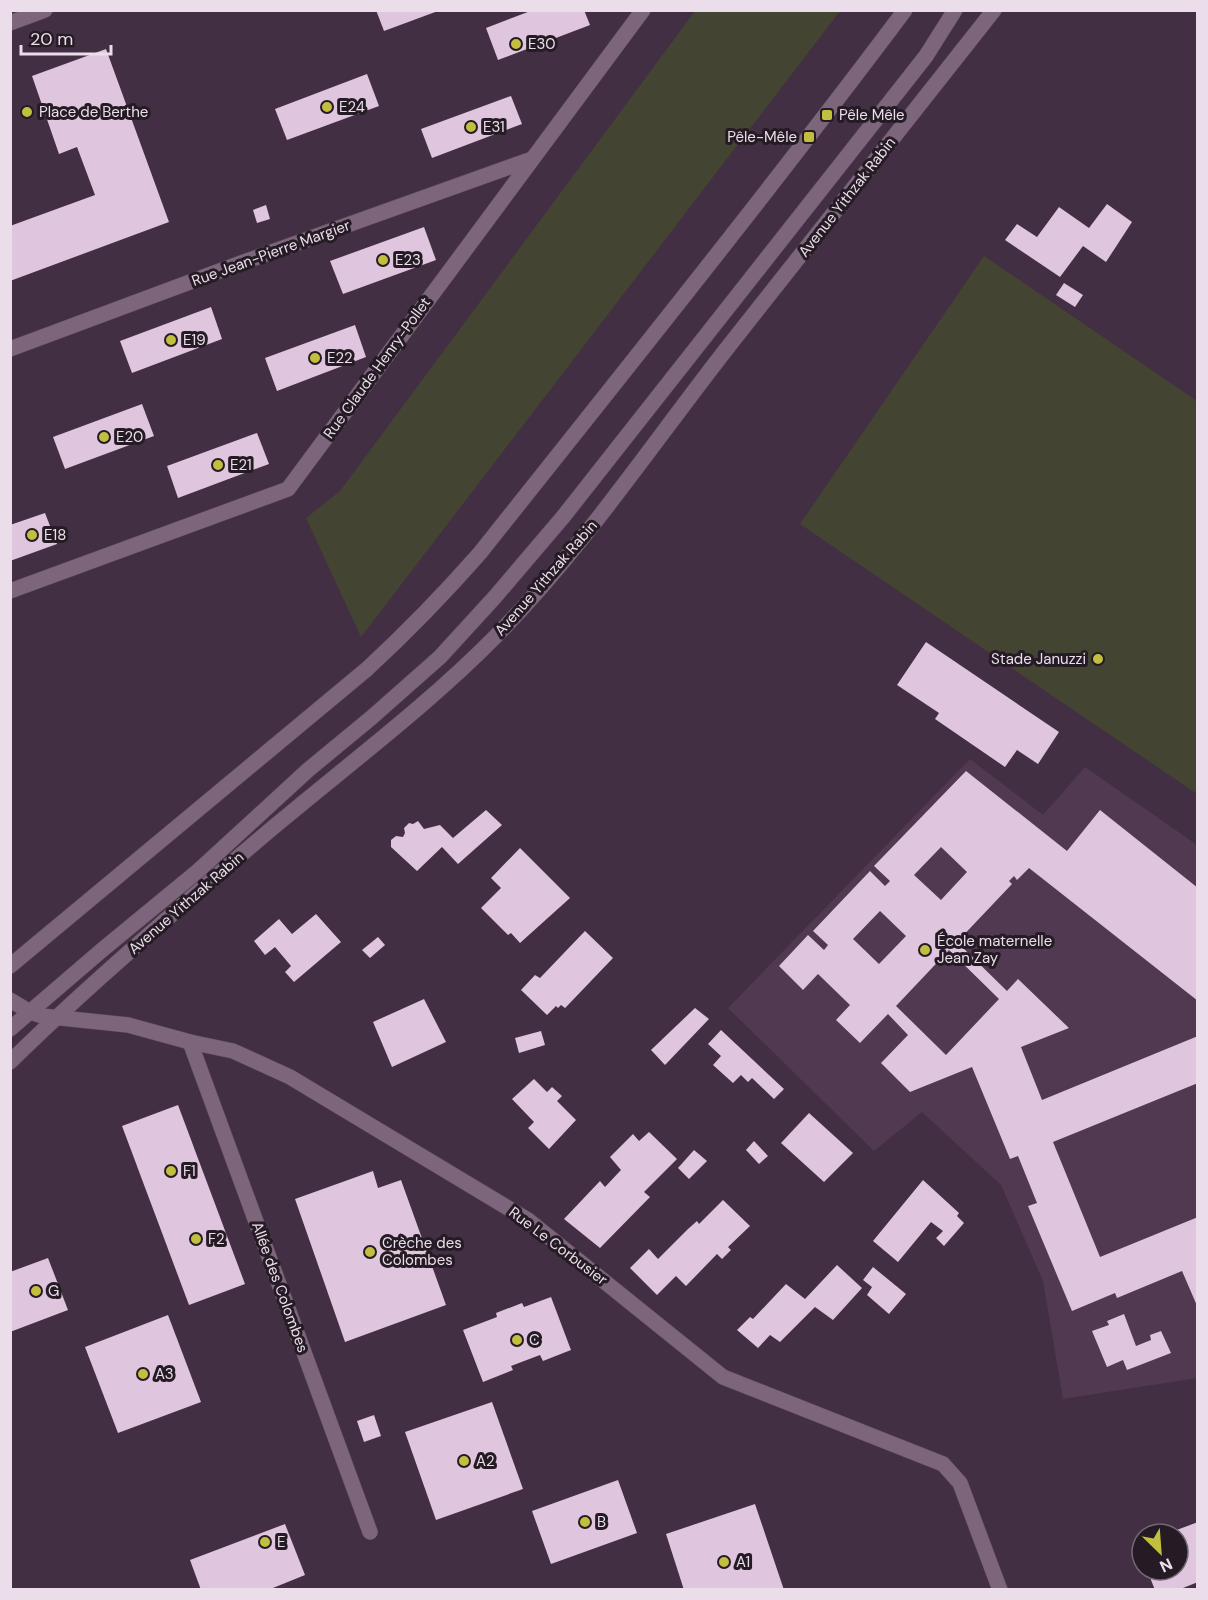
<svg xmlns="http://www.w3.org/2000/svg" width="1208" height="1600" font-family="'DM Sans',sans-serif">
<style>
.built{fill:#513951}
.green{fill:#443}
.building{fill:#dfc5de;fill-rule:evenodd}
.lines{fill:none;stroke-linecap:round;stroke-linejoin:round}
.service-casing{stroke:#5f4e5f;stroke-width:16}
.minor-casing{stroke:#5f4e5f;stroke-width:16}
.secondary-casing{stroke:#5f4e5f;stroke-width:16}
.service{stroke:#7d667c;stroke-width:15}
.minor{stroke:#7d667c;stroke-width:15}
.secondary{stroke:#7d667c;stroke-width:15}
.poi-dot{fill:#c1be40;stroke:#241b24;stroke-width:2}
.labels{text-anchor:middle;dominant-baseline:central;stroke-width:6;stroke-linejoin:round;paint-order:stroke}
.poi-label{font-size:15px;fill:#ebdeea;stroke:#241b24;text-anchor:start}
.street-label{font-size:15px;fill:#ebdeea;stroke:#241b24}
</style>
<rect width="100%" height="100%" fill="#432f43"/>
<!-- built -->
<polygon class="built" points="970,759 1043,815 1085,767 1197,845 1197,1378 1063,1399 1043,1281 1001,1185 922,1112 874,1151 728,1008"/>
<!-- green -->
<g class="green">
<polygon points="695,11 840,11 361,637 306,518 340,491"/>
<polygon points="984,256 1197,401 1197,794 800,524"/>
</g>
<!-- building -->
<g class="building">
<polygon points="376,10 438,10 438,11 384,31"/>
<polygon points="533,10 584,10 590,25 498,60 486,28"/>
<polygon points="106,49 169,222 10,281 10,226 95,195 77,147 59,154 32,76"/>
<polygon points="367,74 379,106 287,140 275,109"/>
<polygon points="511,96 522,124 432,158 421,129"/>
<polygon points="1107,204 1132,222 1106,262 1083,246 1060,277 1005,240 1017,224 1037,237 1059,207 1089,228"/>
<polygon points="266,205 270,219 257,223 253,210"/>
<polygon points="424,227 436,260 343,294 330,261"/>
<polygon points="1064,283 1083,295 1075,307 1056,295"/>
<polygon points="211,307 222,339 132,373 120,341"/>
<polygon points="355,325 366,357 277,391 265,358"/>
<polygon points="142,404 154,436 65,469 53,437"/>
<polygon points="257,433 269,464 178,498 167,466"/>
<polygon points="45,513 57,544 10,561 10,525"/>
<polygon points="926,642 1059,732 1038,764 1017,750 1005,767 935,719 939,713 897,685"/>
<path d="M 966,771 L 1067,851 L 1100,810 L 1198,888 L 1198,1001 L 1029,868 L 1017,880 L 1014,876 L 1009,881 L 1012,884 L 957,942 L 1007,991 L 1018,979 L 1069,1028 L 1021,1047 L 1042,1100 L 1198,1036 L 1198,1083 L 1053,1142 L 1100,1257 L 1198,1217 L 1198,1308 L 1182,1271 L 1117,1298 L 1115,1293 L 1072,1311 L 1028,1206 L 1037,1203 L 1018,1156 L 1010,1159 L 972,1067 L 910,1092 L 881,1063 L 908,1035 L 888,1014 L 860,1043 L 836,1020 L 850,1005 L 818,974 L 803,990 L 779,966 L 808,935 L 824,950 L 828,945 L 813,931 L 870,871 L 885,886 L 890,881 L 874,866 ZM 941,847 L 967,872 L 941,900 L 914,875 ZM 880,911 L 906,936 L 879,964 L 853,939 ZM 949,950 L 999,999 L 946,1055 L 896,1006 Z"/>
<polygon points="486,810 502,825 458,864 442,847 417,871 391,847 391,840 396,836 403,837 405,833 404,828 409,823 413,824 418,821 424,829 440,825 453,838"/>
<polygon points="520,848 570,898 520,943 511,933 508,935 481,908 501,888 491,878"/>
<polygon points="316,914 341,942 294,982 285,972 291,966 275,947 265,955 254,941 279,919 292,934"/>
<polygon points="585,931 613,958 568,1005 565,1008 561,1005 558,1008 556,1006 547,1015 521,990 535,975 540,978"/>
<polygon points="378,937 385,945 370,958 362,950"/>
<polygon points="424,999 446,1042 392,1067 373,1022"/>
<polygon points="695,1008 709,1019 665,1065 651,1050"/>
<polygon points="721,1030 784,1089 774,1099 752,1078 748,1082 741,1075 733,1083 713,1065 721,1056 708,1044"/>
<polygon points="541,1031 545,1045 519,1053 515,1038"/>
<polygon points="534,1079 547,1092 552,1087 562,1096 557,1101 576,1120 549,1149 528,1128 534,1122 512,1099"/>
<polygon points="178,1105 245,1284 189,1305 122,1126"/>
<polygon points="809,1113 853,1153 824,1182 781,1143"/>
<polygon points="649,1132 677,1159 644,1192 650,1197 600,1248 564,1219 600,1181 605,1187 621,1170 610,1157 633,1134 639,1141"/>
<polygon points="754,1141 768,1156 759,1164 746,1150"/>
<polygon points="694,1150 707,1161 689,1179 678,1168"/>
<polygon points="373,1171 378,1188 401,1180 446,1305 345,1342 295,1199"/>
<polygon points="923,1180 959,1213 957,1216 964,1223 944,1246 936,1238 943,1231 931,1222 898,1262 873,1241"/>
<polygon points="723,1200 750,1226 728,1247 731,1250 722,1259 717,1254 686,1286 676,1276 657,1295 630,1268 649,1249 658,1259 688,1229 697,1221 699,1224"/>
<polygon points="48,1258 68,1310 10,1332 10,1272"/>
<polygon points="837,1265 862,1288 833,1320 815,1307 780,1342 770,1335 758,1348 737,1330 750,1317 753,1319 786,1284 805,1299"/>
<polygon points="873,1267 906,1294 889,1314 867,1295 872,1287 863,1280"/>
<polygon points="551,1297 571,1350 543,1361 540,1355 511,1366 513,1370 483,1382 463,1330 497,1317 496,1313 522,1303 524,1307"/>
<polygon points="1124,1314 1136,1346 1151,1340 1150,1335 1161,1331 1171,1353 1127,1370 1123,1360 1107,1367 1092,1331 1109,1325 1107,1321"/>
<polygon points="168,1315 201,1402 118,1433 85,1347"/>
<polygon points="492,1402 523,1489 436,1520 405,1432"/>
<polygon points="374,1415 381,1436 364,1442 357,1421"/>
<polygon points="618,1480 637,1533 551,1564 532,1511"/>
<polygon points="755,1504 784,1590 684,1590 666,1534"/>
<polygon points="1198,1522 1198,1582 1178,1590 1155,1590 1147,1570 1178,1570 1178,1534 1166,1534"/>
<polygon points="285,1524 305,1575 268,1590 201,1590 190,1560"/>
<polygon points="1142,1543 1142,1557 1137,1545"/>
</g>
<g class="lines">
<defs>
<g id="service">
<polyline points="10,23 45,10"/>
<path d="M 10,966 L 367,669 C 407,632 444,594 480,553 C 623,373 767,194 905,10"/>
</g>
<g id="minor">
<polyline points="10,349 241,263 532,159"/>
<polyline points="10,591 288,489 643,10"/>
<polyline points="10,1000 30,1012 42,1016 128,1025 190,1042 233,1051 290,1077 528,1220 723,1377 943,1464 960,1483 1000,1590"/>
<polyline points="190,1042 370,1532"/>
</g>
<g id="secondary">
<polyline points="10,1029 102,950 198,871 308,770 371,718 440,657 494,598 563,517 926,56 955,10"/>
<path d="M 10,1062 C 69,1004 131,950 193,896 C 225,869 255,842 287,816 C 358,757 432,701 496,636 C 583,548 652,444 728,347 C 816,234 906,123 994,10"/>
</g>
</defs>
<!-- service casing -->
<use href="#service" class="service-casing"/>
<!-- minor casing -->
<use href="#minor" class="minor-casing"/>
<!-- secondary casing -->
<use href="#secondary" class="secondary-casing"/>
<!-- service -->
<use href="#service" class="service"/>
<!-- minor -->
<use href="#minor" class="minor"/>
<!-- secondary -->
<use href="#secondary" class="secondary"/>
</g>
<!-- markers -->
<g class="poi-dot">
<circle cx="516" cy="44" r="6"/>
<circle cx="327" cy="107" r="6"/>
<circle cx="27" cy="112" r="6"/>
<rect x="821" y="109" width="12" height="12" rx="3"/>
<circle cx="471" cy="127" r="6"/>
<rect x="803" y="131" width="12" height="12" rx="3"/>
<circle cx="383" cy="260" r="6"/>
<circle cx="171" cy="340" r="6"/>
<circle cx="315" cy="358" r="6"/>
<circle cx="104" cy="437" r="6"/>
<circle cx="218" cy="465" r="6"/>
<circle cx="32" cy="535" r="6"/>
<circle cx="1098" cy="659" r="6"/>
<circle cx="925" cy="950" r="6"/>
<circle cx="171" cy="1171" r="6"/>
<circle cx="196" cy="1239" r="6"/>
<circle cx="370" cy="1252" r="6"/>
<circle cx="36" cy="1291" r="6"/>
<circle cx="517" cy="1340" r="6"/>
<circle cx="143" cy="1374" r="6"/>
<circle cx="464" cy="1461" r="6"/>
<circle cx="585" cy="1522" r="6"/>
<circle cx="265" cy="1542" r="6"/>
<circle cx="724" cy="1562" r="6"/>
</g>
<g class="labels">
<!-- poi labels -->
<g class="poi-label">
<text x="528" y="44">E30</text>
<text x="339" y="107">E24</text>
<text x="39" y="112">Place de Berthe</text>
<text x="839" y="115">Pêle Mêle</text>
<text x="483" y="127">E31</text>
<text x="797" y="137" text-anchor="end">Pêle-Mêle</text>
<text x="395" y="260">E23</text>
<text x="183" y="340">E19</text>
<text x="327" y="358">E22</text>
<text x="116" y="437">E20</text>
<text x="230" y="465">E21</text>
<text x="44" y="535">E18</text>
<text x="1086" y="659" text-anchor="end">Stade Januzzi</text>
<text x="937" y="941">École maternelle<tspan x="937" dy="17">Jean Zay</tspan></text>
<text x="183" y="1171">F1</text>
<text x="208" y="1239">F2</text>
<text x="382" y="1243">Crèche des<tspan x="382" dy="17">Colombes</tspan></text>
<text x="48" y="1291">G</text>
<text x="529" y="1340">C</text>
<text x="155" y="1374">A3</text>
<text x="476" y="1461">A2</text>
<text x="597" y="1522">B</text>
<text x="277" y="1542">E</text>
<text x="736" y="1562">A1</text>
</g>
<!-- street labels -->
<g class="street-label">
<text transform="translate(847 197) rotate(-52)">Avenue Yithzak Rabin</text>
<text transform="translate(271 253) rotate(-20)">Rue Jean-Pierre Margier</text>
<text transform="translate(377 368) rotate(-54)">Rue Claude Henry-Pollet</text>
<text transform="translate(546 578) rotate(-49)">Avenue Yithzak Rabin</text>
<text transform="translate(186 903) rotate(-41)">Avenue Yithzak Rabin</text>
<text transform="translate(558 1246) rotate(37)">Rue Le Corbusier</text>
<text transform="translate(280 1287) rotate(70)">Allée des Colombes</text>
</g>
</g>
<!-- border -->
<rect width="1208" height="1600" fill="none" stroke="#ebdeea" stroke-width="24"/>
<!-- north arrow -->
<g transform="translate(1160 1552) rotate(155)"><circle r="28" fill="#241b24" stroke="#746973" stroke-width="1.5"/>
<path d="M0-4.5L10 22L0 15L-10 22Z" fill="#c1be40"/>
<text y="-9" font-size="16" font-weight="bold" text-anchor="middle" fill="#ebdeea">N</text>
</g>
<!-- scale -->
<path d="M21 45v9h90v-9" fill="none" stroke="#ebdeea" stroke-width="3"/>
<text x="30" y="45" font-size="18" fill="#ebdeea" stroke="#241b24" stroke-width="4.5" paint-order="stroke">20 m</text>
</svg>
